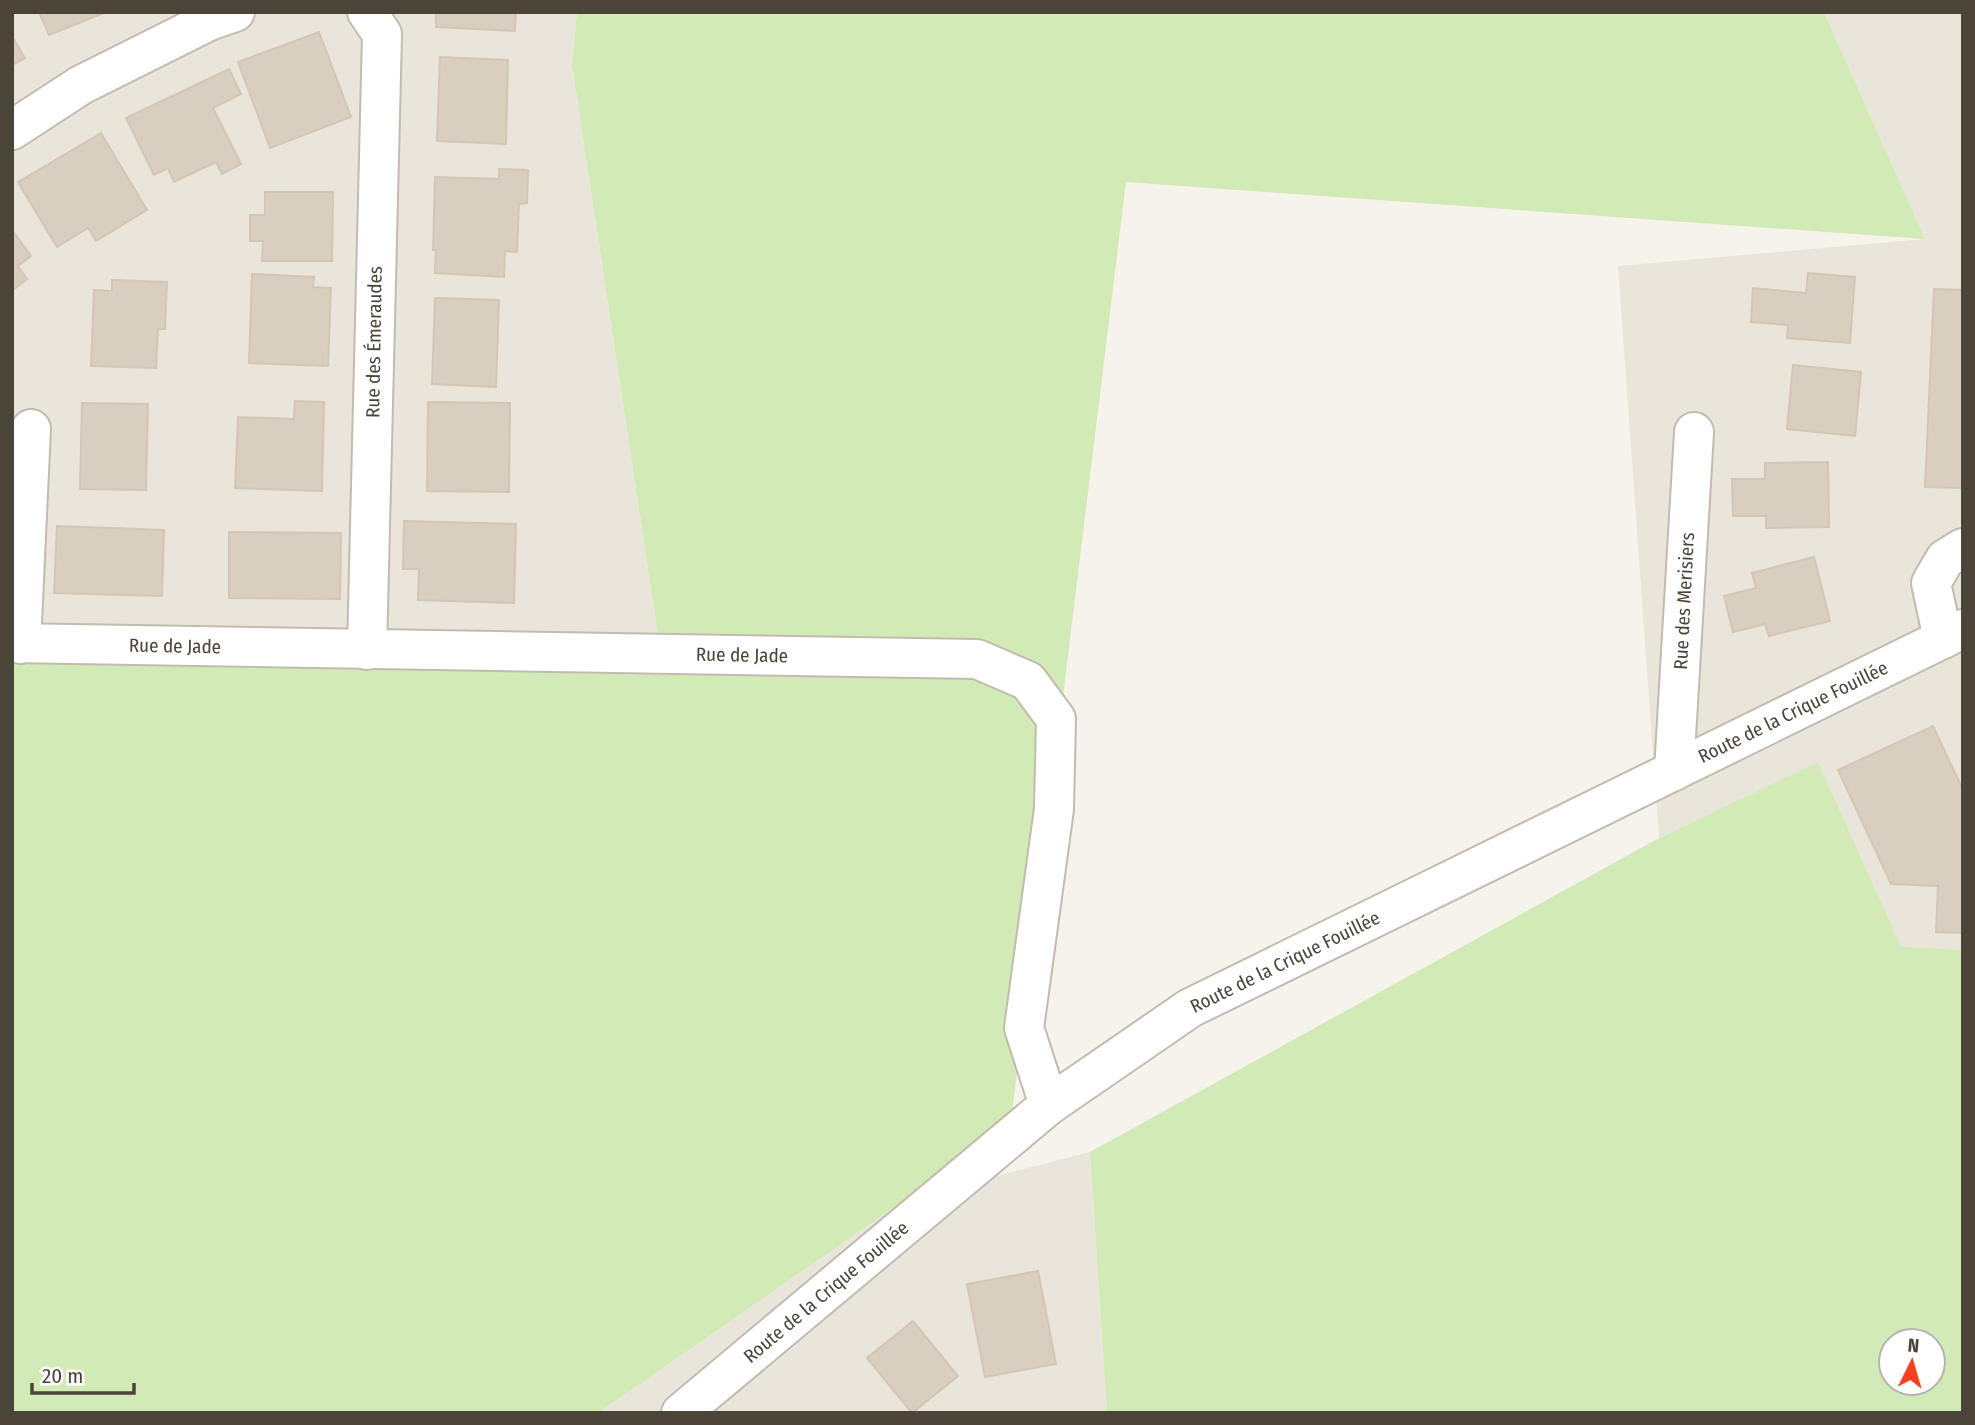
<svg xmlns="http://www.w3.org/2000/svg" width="1975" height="1425" font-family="'Fira Sans Condensed',sans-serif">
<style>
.residential{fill:#eae5da}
.green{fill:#d2eab5;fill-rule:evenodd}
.building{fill:#d8cfc1;stroke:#d3c7b4;stroke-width:2}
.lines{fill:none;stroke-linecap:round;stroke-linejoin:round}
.minor-casing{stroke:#c2bbae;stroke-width:42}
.minor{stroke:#fff;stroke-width:38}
.labels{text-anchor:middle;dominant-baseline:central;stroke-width:5;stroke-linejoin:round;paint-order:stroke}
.street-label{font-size:19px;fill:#4b4439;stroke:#fff}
</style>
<rect width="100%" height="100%" fill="#f6f3ec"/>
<!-- residential -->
<g class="residential">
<polygon points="12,12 577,12 572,65 664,675 12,660"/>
<polygon points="1824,12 1963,12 1963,950 1901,948 1818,762 1659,838 1618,266 1925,239"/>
<polygon points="1090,1152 1107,1413 598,1413 906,1199"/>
</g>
<!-- green -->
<g class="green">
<polygon points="577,12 1824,12 1925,239 1126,182 1012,1113 906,1199 598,1413 12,1413 12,660 664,675 572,65"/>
<path d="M 1818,762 L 1901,947 L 1963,950 L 1963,1413 L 1107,1413 L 1090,1152 L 1659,838 ZM 1891,1341 L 1933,1341 L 1933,1383 L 1891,1383 Z"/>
</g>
<!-- building -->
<g class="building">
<polygon points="39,12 106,12 49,35"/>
<polygon points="436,12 516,12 515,31 436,27"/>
<polygon points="319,32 351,117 270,148 238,62"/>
<polygon points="12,36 25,58 12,65"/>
<polygon points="440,57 508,60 506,144 437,141"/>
<polygon points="229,69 241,94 213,108 241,164 222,174 216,162 174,182 168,168 154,175 126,118"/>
<polygon points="101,133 147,210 96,241 88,228 57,247 18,182"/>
<polygon points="499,169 528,170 527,203 519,204 517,252 505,251 504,277 435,273 436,250 433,250 435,177 499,179"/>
<polygon points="265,192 333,192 332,261 262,261 263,241 250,241 250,215 265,215"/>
<polygon points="12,230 31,256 18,266 27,279 12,291"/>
<polygon points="1808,273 1855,277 1850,343 1787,338 1788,325 1751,322 1753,288 1806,293"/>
<polygon points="252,274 314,277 313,287 331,288 328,366 249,363"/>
<polygon points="112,280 167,282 165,329 158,329 156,368 91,366 94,290 112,291"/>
<polygon points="1934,289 1963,290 1963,488 1925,487"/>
<polygon points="435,298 499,300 496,387 432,384"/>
<polygon points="1793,365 1861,372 1855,436 1787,429"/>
<polygon points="295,401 324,402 322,491 235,488 238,417 294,419"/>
<polygon points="428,402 510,403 509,492 427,491"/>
<polygon points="82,403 148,404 146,490 80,489"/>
<polygon points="1828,462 1829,527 1766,528 1766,516 1733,516 1732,479 1765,479 1765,463"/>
<polygon points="404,521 516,524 514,603 418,600 419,569 403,569"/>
<polygon points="57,526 164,530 162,596 54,593"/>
<polygon points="229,532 341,533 340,599 229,598"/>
<polygon points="1814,557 1830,621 1769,636 1765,624 1733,632 1724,596 1756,588 1752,573"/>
<polygon points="1933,726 1963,790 1963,933 1936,932 1938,886 1891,884 1838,770"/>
<polygon points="1038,1271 1056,1364 985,1377 967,1284"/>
<polygon points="913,1321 958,1376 912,1413 867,1358"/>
</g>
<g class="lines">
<defs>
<g id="minor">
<polyline points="367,12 382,34 367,650"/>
<polyline points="12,130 81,85 209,21 235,12"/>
<polyline points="1943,639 1931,583 1945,559 1963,548"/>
<polyline points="12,643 977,659 1028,681 1056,719 1054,809 1024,1028 1049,1105"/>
<polyline points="21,644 31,429"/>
<polyline points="1674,771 1694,432"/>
<polyline points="681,1413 1049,1105 1190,1008 1963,629"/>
</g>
</defs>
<!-- minor casing -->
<use href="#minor" class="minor-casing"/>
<!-- minor -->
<use href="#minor" class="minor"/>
</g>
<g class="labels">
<!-- street labels -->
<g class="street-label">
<text transform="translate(374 342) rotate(-89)">Rue des Émeraudes</text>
<text transform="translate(1684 601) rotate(-87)">Rue des Merisiers</text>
<text transform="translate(175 646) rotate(1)">Rue de Jade</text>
<text transform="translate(742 655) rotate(1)">Rue de Jade</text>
<text transform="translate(1793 712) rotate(-26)">Route de la Crique Fouillée</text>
<text transform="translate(1285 962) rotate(-26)">Route de la Crique Fouillée</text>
<text transform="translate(826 1292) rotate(-40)">Route de la Crique Fouillée</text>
</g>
</g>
<!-- border -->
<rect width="1975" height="1425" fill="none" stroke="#4b4439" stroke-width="28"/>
<!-- north arrow -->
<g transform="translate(1912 1362) rotate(5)"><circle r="33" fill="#ffffff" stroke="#b7b4b0" stroke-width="2"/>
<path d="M0-5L12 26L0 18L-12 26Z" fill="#fc3f1d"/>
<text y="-10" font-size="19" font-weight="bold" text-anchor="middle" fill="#4b4439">N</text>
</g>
<!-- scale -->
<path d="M32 1383v10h102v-10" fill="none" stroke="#4b4439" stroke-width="3.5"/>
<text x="42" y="1383" font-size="21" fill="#4b4439" stroke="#ffffff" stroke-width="5" paint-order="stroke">20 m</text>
</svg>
